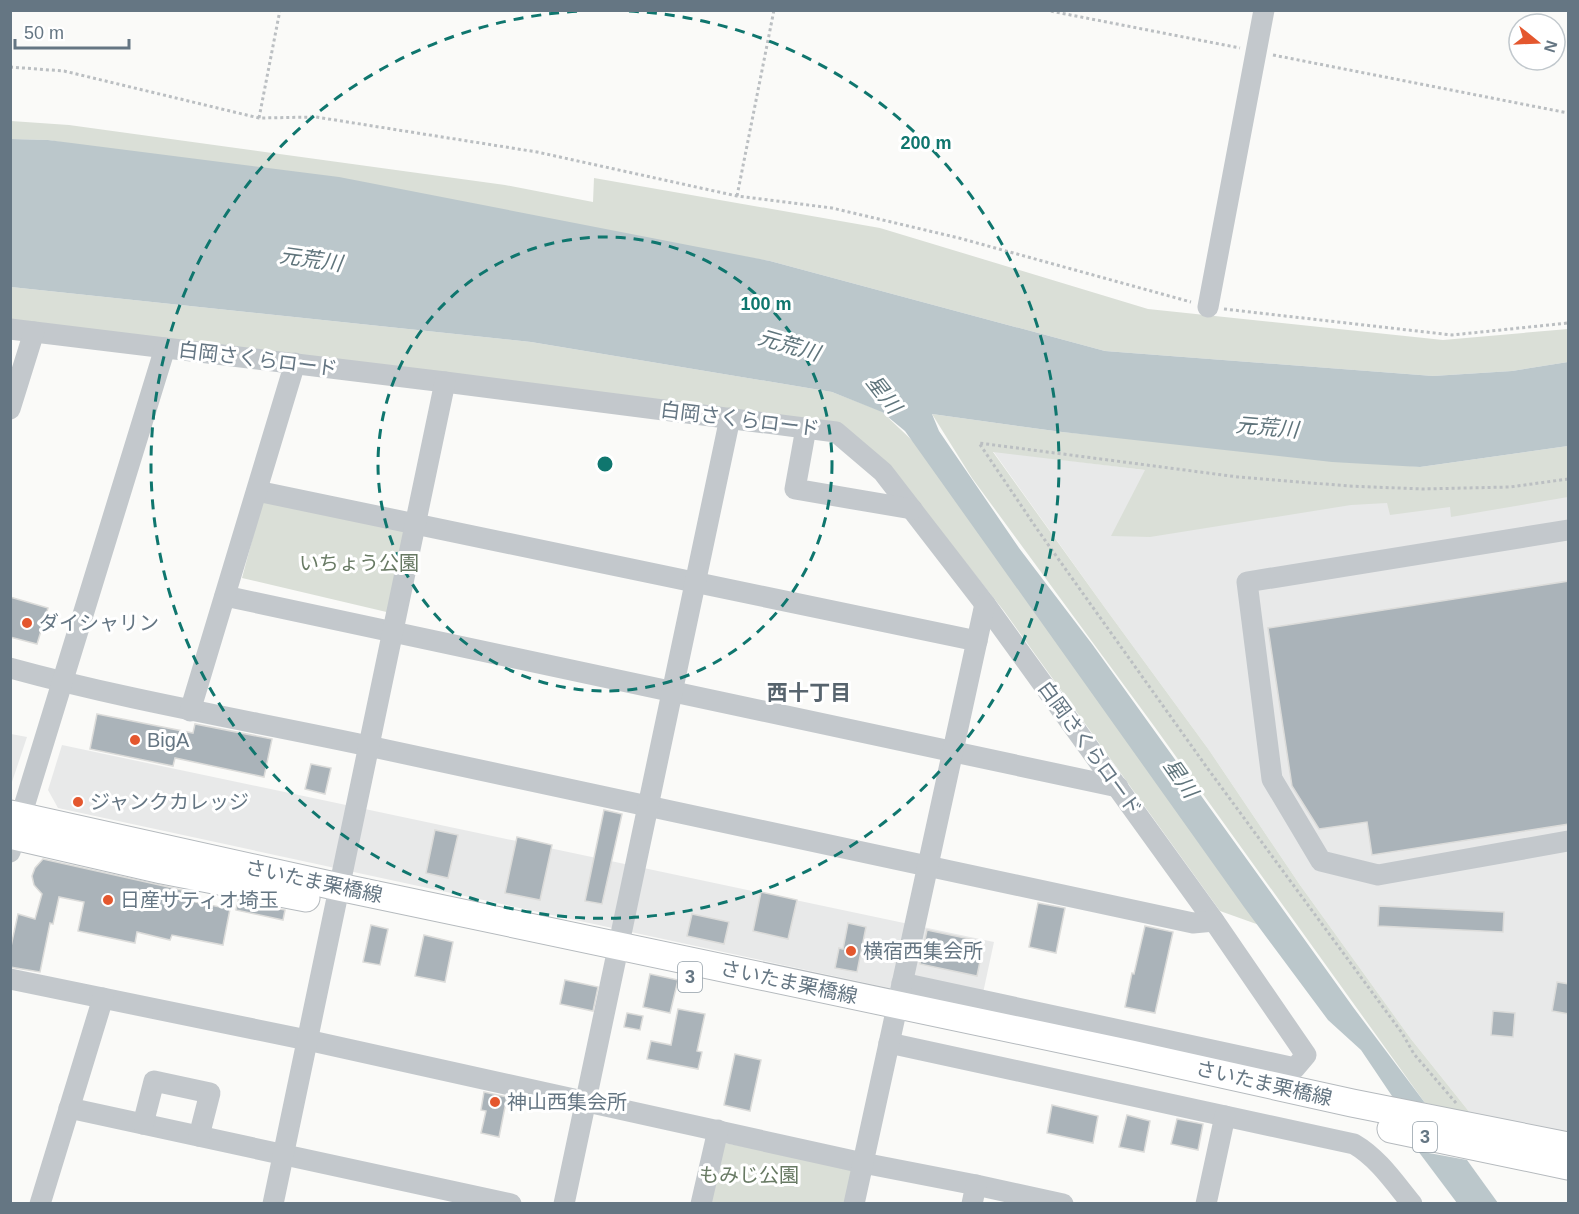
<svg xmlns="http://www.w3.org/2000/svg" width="1579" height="1214" font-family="Arial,'Noto Sans JP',sans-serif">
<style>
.built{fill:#e8e9e9}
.green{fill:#dadfd7}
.water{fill:#bbc7cb}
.building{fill:#aab3b9;stroke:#dcdcda;stroke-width:1.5}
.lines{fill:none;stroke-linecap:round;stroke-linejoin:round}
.major-casing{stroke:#b5babe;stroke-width:29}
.path{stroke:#bbbfc2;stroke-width:3;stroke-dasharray:3 3;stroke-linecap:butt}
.minor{stroke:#c3c8cc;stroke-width:21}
.major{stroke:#fff;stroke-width:27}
.ring{fill:none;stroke:#0f766e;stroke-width:3;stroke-dasharray:10 8}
.poi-dot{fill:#e4572e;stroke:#fff;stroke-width:2}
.labels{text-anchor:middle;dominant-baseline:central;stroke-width:6;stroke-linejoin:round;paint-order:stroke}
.shield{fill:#fff;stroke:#939fa8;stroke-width:1.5}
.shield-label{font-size:18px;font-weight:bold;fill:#657683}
.street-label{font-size:20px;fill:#657683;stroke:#fff}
.park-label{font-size:20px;fill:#687a64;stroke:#fff}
.poi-label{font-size:20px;fill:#657683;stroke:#fff;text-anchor:start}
.water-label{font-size:21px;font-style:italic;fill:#60757c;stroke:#fff}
.neighbourhood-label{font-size:21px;font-weight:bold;fill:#57646e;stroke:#fff}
.centre{fill:#0f766e;stroke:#fff;stroke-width:3}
.ring-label{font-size:18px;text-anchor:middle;font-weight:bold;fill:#0f766e;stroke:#fff;stroke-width:6;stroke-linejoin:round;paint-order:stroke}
</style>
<rect width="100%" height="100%" fill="#fafaf8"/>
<!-- built -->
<g class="built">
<polygon points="993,451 1193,476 1568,483 1568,1132 1471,1114 1411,1039 1300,885 1209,750 1108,612"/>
<polygon points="11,734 27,737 11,785 10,734"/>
<polygon points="62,745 994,942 983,993 894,989 58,808 48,790"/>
</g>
<!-- green -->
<g class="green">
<polygon points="11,121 69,125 505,185 593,202 594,178 880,228 1148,309 1443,340 1568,329 1568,362 1512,371 1433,376 1105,351 770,261 48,140 11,139"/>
<polygon points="11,287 531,342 832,392 881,411 917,445 1262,926 1220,911 1004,611 893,471 838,425 11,320"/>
<polygon points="932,414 1062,432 1420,467 1568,446 1568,497 1451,517 1450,507 1390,515 1387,503 1351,505 1150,537 1111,536 1145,470 993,452 1108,612 1209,750 1300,885 1411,1039 1471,1114 1425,1103 1154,726 972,478"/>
<polygon points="263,499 411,532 395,614 242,578"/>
<polygon points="724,1143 855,1166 849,1203 710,1204"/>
</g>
<!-- water -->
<g class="water">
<polygon points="11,139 48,140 339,177 770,261 1105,351 1433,376 1512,371 1568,362 1568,446 1420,467 1332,462 1062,432 932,414 939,431 1019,548 1092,644 1353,1007 1425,1103 1394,1099 1361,1050 1328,1020 1244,907 905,431 882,412 832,392 531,342 11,287"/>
<polygon points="1418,1151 1467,1160 1498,1203 1457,1203"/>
</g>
<!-- building -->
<g class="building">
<polygon points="1569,581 1569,824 1372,855 1367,822 1319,829 1292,786 1268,628"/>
<polygon points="10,597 48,608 37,644 10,637"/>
<polygon points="97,714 193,733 195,724 272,739 264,777 175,758 173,766 90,749"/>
<polygon points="311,764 331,768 325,794 305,789"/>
<polygon points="604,810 622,814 602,904 585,901"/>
<polygon points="435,830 458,835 448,878 426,873"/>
<polygon points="517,837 552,845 540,900 505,893"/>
<polygon points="43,859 182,890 180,899 230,909 223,945 172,935 170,940 137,932 135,943 78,931 84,902 59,897 53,924 50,923 40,972 10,967 10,951 18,914 35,919 42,894 34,885 32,876 35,868"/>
<polygon points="761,892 797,900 788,939 753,931"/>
<polygon points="238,901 285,910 283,920 236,910"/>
<polygon points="1038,903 1065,908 1056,953 1029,947"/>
<polygon points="1379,906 1504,912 1503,932 1378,926"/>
<polygon points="692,914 729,922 724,944 687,936"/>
<polygon points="848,923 866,927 857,972 835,968 839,948 843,949"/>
<polygon points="371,925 388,929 380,965 363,962"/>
<polygon points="1145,926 1173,932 1155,1013 1125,1007 1132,973 1134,974"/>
<polygon points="927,930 984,942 977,976 920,964"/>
<polygon points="424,935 453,942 445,982 415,976"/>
<polygon points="650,974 678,980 670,1013 643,1007"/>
<polygon points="565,980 598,987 593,1011 560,1004"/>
<polygon points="1557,982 1569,984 1569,1014 1552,1011"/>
<polygon points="678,1009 705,1014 697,1051 702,1052 698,1069 647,1059 651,1041 671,1045"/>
<polygon points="1493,1011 1515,1013 1513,1037 1491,1035"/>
<polygon points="627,1013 643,1016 640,1030 624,1027"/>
<polygon points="735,1054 761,1060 750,1111 724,1105"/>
<polygon points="484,1092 507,1097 499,1137 481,1133 486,1111 481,1110"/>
<polygon points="1052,1105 1098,1116 1093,1143 1047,1133"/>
<polygon points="1127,1115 1150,1121 1144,1152 1119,1147"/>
<polygon points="1177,1119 1203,1124 1198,1150 1171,1144"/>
</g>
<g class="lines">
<defs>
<g id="major">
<polyline points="10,814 339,887 1131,1054 1352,1103 1568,1146"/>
<polyline points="10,835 162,870 306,898"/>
<polyline points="1391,1129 1568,1166"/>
</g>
</defs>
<!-- major casing -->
<use href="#major" class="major-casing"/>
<!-- path -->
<g class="path">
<polyline points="1045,10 1240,48"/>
<polyline points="1273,55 1568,113"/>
<polyline points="10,67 64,71 259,118 316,117 537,152 737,196 832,208 959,238 1191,302"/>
<polyline points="259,118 280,10"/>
<polyline points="737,196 774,10"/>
<polyline points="1224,309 1452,335 1568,323"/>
<polyline points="1456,1103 1414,1054 1402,1033 1208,769 1037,529 979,443 1238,477 1349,486 1422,489 1510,487 1568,479"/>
</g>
<!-- minor -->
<g class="minor">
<polyline points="1208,307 1264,10"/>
<polyline points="10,329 445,382 836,432 883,472 985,604 1214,921 1306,1055 1295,1068 902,983"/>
<polyline points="10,409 34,332"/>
<polyline points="806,428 795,489 912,509"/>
<polyline points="257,491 977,641"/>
<polyline points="1568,530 1247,582 1272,779 1321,861 1378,875 1568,841"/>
<polyline points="225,596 1118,787"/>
<path d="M 10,668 C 130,701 252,721 373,747 C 646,806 920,864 1193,923 L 1214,921"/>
<polyline points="190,711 295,363"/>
<polyline points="10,852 165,348"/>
<polyline points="10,979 307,1040 863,1163 976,1185 1063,1204"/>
<path d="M 889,1043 L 1354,1144 C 1378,1158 1394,1182 1412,1204"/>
<polyline points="69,1108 511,1204"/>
<polyline points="143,1124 154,1081 210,1093 199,1136"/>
<polyline points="40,1204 103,998"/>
<polyline points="273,1204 445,382"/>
<path d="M 564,1204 C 621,942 676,680 730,418"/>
<polyline points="701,1204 718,1130"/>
<polyline points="854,1204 985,604"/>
<polyline points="972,1204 976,1185"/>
<polyline points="1206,1204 1225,1116"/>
</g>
<!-- major -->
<use href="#major" class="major"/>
</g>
<!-- distance rings -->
<g class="ring">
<circle cx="605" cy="464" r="227"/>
<path d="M629 11A454 454 0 1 1 581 11"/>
</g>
<!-- markers -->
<g class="poi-dot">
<circle cx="27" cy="623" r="6"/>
<circle cx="135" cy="740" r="6"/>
<circle cx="78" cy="802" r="6"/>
<circle cx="108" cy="900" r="6"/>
<circle cx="851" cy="951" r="6"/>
<circle cx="495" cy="1102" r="6"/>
</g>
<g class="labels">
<!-- shield labels -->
<g class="shield">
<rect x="678" y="962" width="24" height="30" rx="4.5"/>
<rect x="1413" y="1122" width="24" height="30" rx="4.5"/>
</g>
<g class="shield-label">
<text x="690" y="977">3</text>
<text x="1425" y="1137">3</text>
</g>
<!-- street labels -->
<g class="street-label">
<text transform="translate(258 359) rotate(7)">白岡さくらロード</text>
<text transform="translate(740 419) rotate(7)">白岡さくらロード</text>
<text transform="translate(1090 748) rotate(54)">白岡さくらロード</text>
<text transform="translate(314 881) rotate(12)">さいたま栗橋線</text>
<text transform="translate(789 982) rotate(12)">さいたま栗橋線</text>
<text transform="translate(1264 1083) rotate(13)">さいたま栗橋線</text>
</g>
<!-- park labels -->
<g class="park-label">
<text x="359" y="563">いちょう公園</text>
<text x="749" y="1175">もみじ公園</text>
</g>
<!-- poi labels -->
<g class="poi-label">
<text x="39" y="623">ダイシャリン</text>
<text x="147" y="740">BigA</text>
<text x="90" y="802">ジャンクカレッジ</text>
<text x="120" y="900">日産サティオ埼玉</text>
<text x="863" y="951">横宿西集会所</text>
<text x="507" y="1102">神山西集会所</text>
</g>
<!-- water labels -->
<g class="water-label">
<text transform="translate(311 259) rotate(8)">元荒川</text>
<text transform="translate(789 345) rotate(16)">元荒川</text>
<text transform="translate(884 394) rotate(52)">星川</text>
<text transform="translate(1267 427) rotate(5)">元荒川</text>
<text transform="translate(1181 778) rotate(55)">星川</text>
</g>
<!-- neighbourhood labels -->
<g class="neighbourhood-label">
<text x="809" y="692">西十丁目</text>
</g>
</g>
<circle cx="605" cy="464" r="9" class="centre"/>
<g class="ring-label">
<text x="926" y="149">200 m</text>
<text x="766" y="310">100 m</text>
</g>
<!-- border -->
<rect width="1579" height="1214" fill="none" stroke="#657683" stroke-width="24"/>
<!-- north arrow -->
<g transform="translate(1537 42) rotate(108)"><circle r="28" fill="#ffffff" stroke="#c1c8cd" stroke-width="1.5"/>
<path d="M0-4.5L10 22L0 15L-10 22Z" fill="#e4572e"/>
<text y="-9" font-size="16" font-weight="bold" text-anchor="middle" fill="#657683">N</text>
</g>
<!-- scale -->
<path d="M15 39v9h114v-9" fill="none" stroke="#657683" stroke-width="3"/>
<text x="24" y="39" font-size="18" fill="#657683" stroke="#ffffff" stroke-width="4.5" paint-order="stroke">50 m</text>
</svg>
